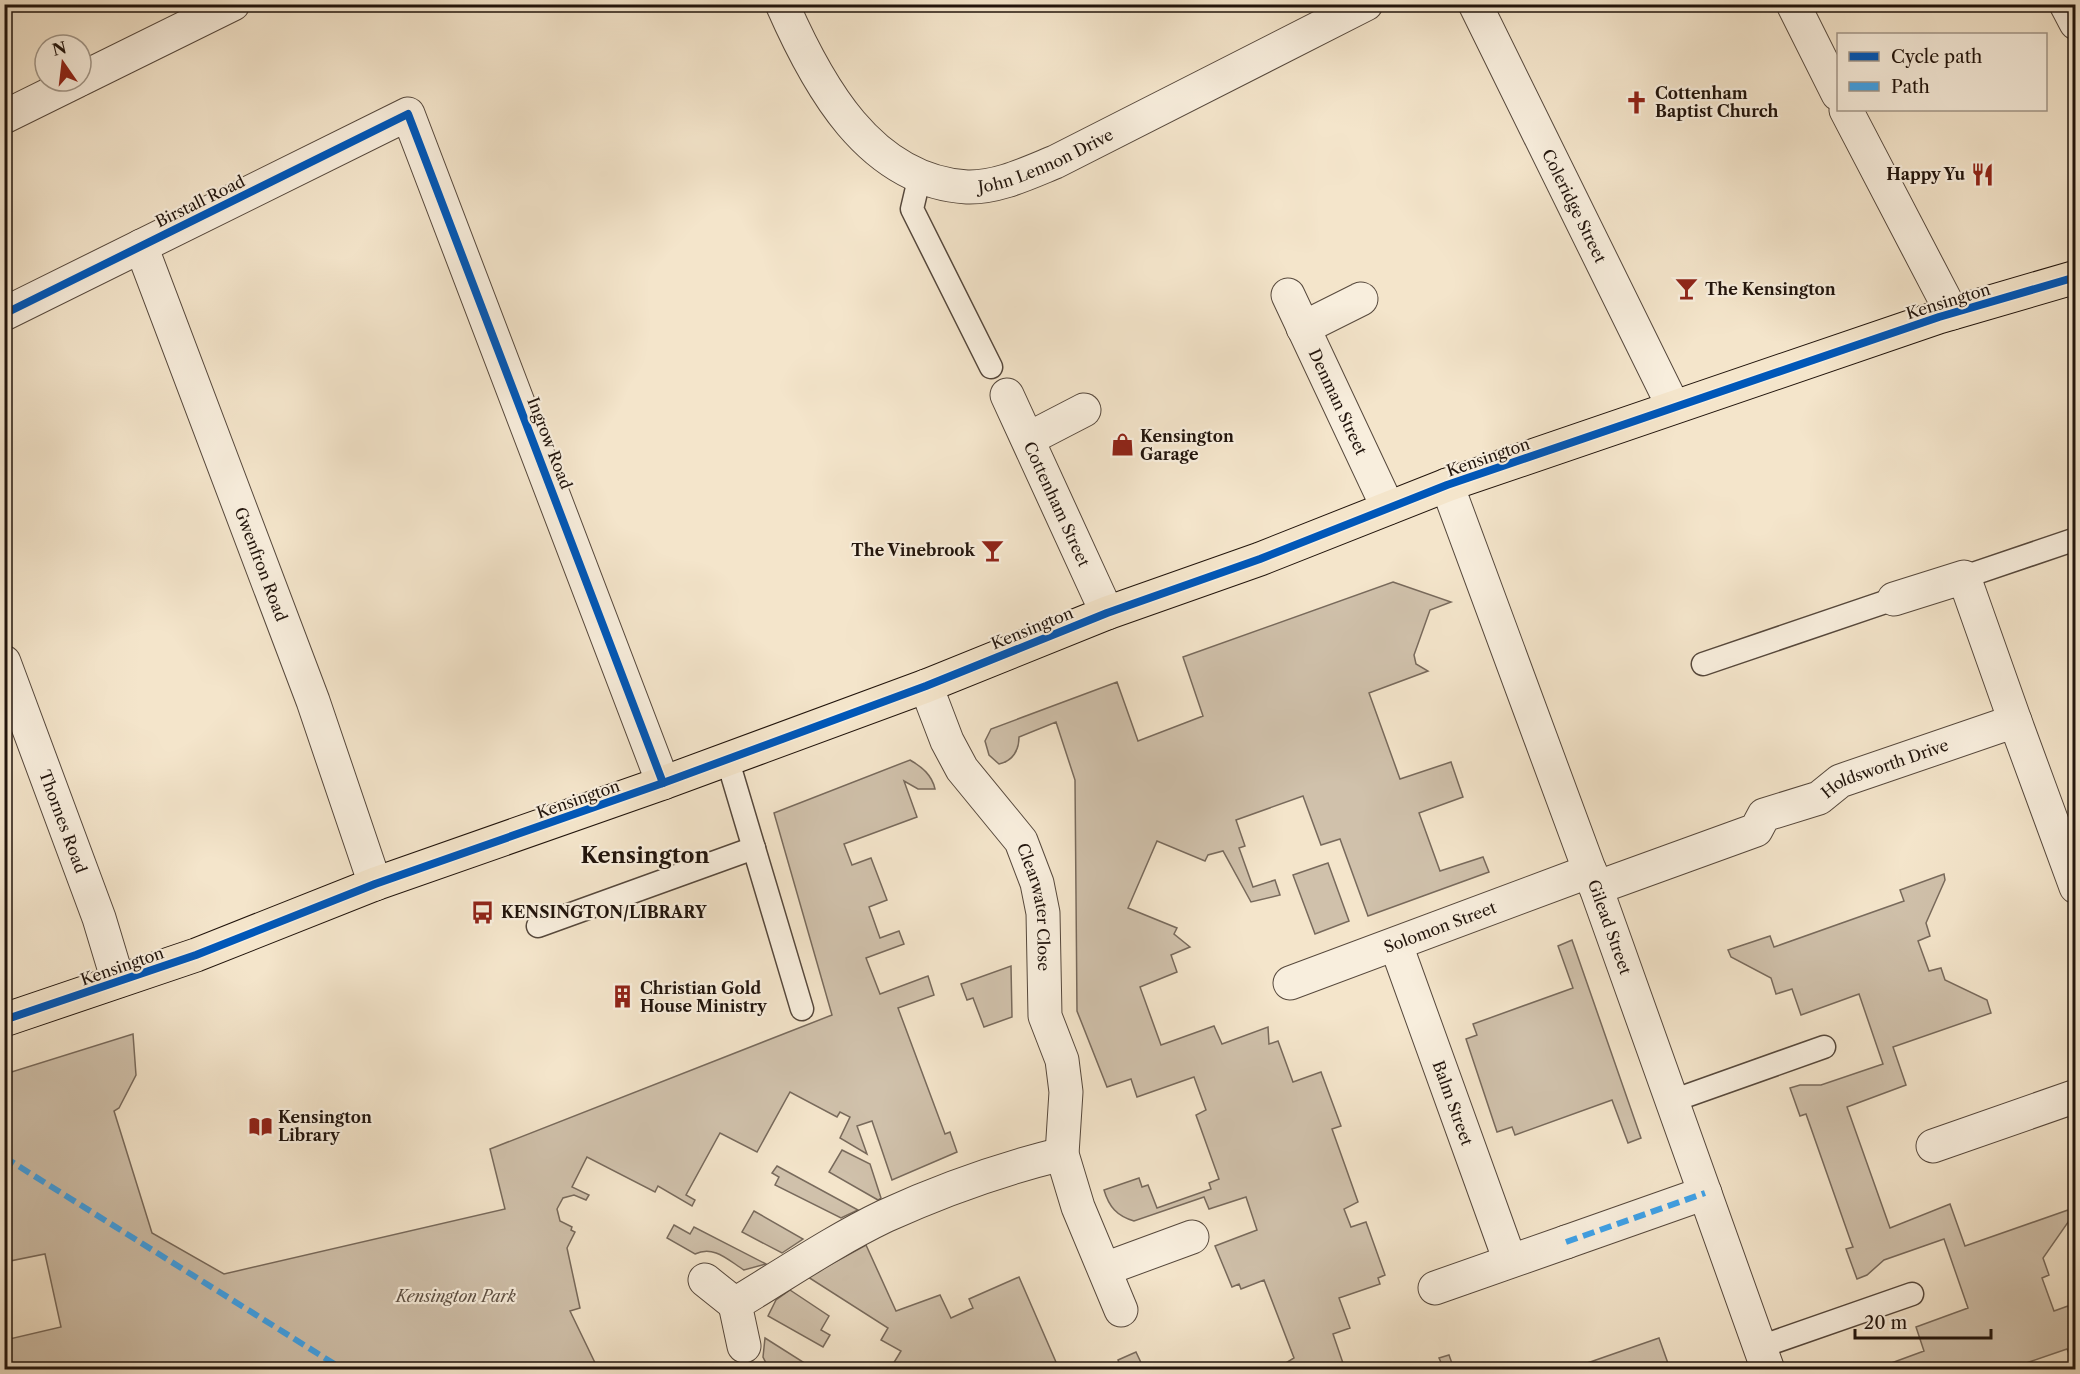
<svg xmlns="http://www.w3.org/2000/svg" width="2080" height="1374" font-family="'Libre Caslon Text',serif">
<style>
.green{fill:#d0c1ab;stroke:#786a5c;stroke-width:1.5}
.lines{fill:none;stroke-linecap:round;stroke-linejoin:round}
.service-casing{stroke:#56483c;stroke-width:25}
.pedestrian-casing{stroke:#56483c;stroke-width:35}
.minor-casing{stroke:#56483c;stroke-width:35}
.primary-casing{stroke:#21140c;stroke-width:35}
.service{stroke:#f8eedd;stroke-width:22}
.pedestrian{stroke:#f8eedd;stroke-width:33}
.minor{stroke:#f8eedd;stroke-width:33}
.primary{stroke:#f4e5cb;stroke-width:33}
.quiet{stroke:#3ea2e9;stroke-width:6;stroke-dasharray:12 6;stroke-linecap:butt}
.cycleway-casing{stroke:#f8eedd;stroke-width:11}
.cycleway{stroke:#0057b8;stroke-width:8}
.labels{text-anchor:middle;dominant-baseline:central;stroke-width:4.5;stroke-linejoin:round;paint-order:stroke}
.poi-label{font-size:16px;font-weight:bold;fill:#21140c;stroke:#f8eedd;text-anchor:start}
.street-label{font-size:16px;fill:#21140c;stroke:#f8eedd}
.park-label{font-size:16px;font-style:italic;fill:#5e5144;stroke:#f8eedd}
.district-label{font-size:22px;font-weight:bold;fill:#21140c;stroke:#f8eedd}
</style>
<rect width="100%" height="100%" fill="#f4e5cb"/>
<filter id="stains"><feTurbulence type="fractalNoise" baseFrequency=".00333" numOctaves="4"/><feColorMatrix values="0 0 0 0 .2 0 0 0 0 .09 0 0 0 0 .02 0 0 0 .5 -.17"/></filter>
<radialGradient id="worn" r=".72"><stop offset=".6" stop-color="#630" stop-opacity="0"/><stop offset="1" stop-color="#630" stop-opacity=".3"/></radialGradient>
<!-- green -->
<g class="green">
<path d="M 1393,582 L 1451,602 L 1430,610 L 1414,655 L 1416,664 L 1428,671 L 1369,693 L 1400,779 L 1451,762 L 1463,797 L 1419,813 L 1440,871 L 1483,857 L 1489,872 L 1368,916 L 1340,839 L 1321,845 L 1303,796 L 1236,820 L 1245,846 L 1239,848 L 1253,887 L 1275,880 L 1280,895 L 1251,902 L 1223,851 L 1208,855 L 1205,861 L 1157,841 L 1128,908 L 1177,928 L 1174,934 L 1190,947 L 1171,955 L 1177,972 L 1140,987 L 1161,1045 L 1214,1026 L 1222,1044 L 1268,1027 L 1269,1044 L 1278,1041 L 1293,1082 L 1321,1072 L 1341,1126 L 1332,1129 L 1358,1202 L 1344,1209 L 1351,1227 L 1366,1222 L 1385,1275 L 1378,1278 L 1380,1284 L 1339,1298 L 1350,1328 L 1333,1334 L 1345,1369 L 1276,1369 L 1294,1358 L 1264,1280 L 1241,1289 L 1239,1284 L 1232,1287 L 1215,1246 L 1257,1230 L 1246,1197 L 1209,1209 L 1204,1197 L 1134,1221 C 1117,1216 1109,1207 1104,1190 L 1139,1178 L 1142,1187 L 1148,1185 L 1157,1208 L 1211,1189 L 1209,1183 L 1219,1179 L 1196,1115 L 1206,1110 L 1194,1077 L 1137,1097 L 1131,1079 L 1107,1087 L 1077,1011 L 1075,780 L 1056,722 L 1019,737 C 1019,750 1013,761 999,764 L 989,755 L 985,741 L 991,729 L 1117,682 L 1138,741 L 1203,716 L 1183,657 Z"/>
<path d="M 910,760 C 922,767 932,775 935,789 L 918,789 L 904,781 L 917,817 L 844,844 L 852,865 L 871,858 L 887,900 L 869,907 L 880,938 L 899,931 L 904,944 L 866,958 L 880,994 L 928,976 L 934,995 L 898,1008 L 945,1134 L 950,1132 L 957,1152 L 892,1180 L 872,1121 L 857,1126 L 867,1154 L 840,1138 L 850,1117 L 840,1112 L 837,1117 L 790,1092 L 757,1152 L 720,1133 L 686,1195 L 695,1200 L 692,1206 L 658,1186 L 655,1192 L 587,1157 L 572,1187 L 589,1195 L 586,1200 L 574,1195 L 563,1198 L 557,1209 L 560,1221 L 572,1227 L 571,1230 L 575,1232 L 567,1248 L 580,1308 L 570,1311 L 598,1369 L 5,1369 L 5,1340 L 61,1327 L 45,1254 L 5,1262 L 5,1074 L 133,1034 L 136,1075 L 119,1108 L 114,1111 L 152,1233 L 224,1274 L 505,1209 L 490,1149 L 832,1015 L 774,813 Z"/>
<polygon points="1328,863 1349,921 1315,934 1293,875"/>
<polygon points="1944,874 1945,880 1926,923 1930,936 1918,941 1929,971 1941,968 1945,980 1987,1000 1991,1013 1893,1047 1906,1085 1847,1107 1890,1228 1950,1204 1965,1246 2068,1210 2071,1218 2043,1258 2049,1275 2042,1278 2054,1311 2068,1306 2075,1324 2075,1359 2072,1361 2067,1349 2009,1369 1875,1369 1924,1351 1916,1327 1968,1308 1944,1239 1884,1260 1867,1275 1857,1279 1846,1249 1853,1247 1851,1242 1806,1114 1800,1116 1790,1088 1800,1085 1821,1085 1883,1064 1859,994 1801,1015 1792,989 1776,994 1771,978 1731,957 1728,950 1770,936 1774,947 1777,946 1904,901 1900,890"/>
<polygon points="1572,940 1641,1138 1628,1143 1612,1100 1515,1135 1512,1127 1497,1132 1466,1039 1477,1035 1473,1024 1573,988 1558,946"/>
<polygon points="1011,966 1012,1017 984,1027 973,998 967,1000 961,984"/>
<polygon points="842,1150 870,1164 881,1198 878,1200 829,1172"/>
<polygon points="777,1166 858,1210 841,1218 775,1185 779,1177 772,1173"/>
<polygon points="754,1211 803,1239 782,1253 742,1232"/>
<path d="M 674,1225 L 690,1234 L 694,1227 L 766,1264 L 744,1270 C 728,1260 714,1245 695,1254 L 667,1238 Z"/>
<polygon points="866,1245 896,1311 940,1295 951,1318 973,1308 969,1299 1019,1277 1059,1369 890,1369 901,1351 881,1340 888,1328 808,1277"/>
<polygon points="790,1290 829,1316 821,1330 830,1335 823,1347 768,1316 776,1300"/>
<polygon points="765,1338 803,1362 799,1369 769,1369 763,1357"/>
<polygon points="1659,1338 1670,1369 1570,1369"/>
<polygon points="1136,1352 1144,1369 1113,1369 1112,1367 1119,1363 1118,1360"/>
<polygon points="1449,1355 1454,1369 1444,1369 1439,1358"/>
</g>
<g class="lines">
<defs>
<g id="service">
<polyline points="920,175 912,209 991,367"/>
<polyline points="1964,577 2076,539"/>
<polyline points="1703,664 1894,599"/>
<polyline points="727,758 802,1009"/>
<polyline points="538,926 754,848"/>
<polyline points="1672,1101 1824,1047"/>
<polyline points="1760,1347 1912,1294"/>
</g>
<polyline id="pedestrian" points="1566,1242 1705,1193"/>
<g id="minor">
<path id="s1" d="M 782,4 C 817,84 869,181 967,187 C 997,188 1028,173 1055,162 L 1366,4"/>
<path id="s2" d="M 1475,4 L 1673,406"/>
<polyline points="1793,4 1838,94"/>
<polyline points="2066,4 2076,23"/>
<polyline points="81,79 233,4"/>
<polyline points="1846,110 1952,313"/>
<polyline points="4,117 77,81"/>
<path id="s3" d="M 141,246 L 313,701 L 375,884"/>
<path id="s4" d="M 1288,295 L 1388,508"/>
<polyline points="4,314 408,114 663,783"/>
<polyline points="1303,328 1361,299"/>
<path id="s5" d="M 1007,395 L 1107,613"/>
<polyline points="1028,439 1084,410"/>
<path id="s6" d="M 1447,485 L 1596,888 L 1768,1370"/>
<polyline points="1894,599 1964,577 2015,721"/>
<path id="s7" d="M 4,662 L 99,918 L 118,981"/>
<path id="s8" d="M 926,686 L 947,741 L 962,769 L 1021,841 L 1037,883 L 1043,913 L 1045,1016 L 1062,1060 L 1066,1092 L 1062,1154 L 1078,1207 L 1121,1310"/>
<path id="s9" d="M 1596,888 L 1756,830 L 1764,815 L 1819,798 L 1840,781 L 2015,721 L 2076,887"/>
<path id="s10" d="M 1396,945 L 1510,1261"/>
<path id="s11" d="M 1290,983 L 1590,871"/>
<polyline points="1933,1146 2076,1096"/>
<polyline points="1105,1269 1192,1237"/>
<polyline points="705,1280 735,1304"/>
<polyline points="1435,1288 1566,1242"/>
<path d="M 744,1346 L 735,1304 C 785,1274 833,1241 885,1216 C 942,1190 1001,1169 1062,1154"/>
</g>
<polyline id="primary" points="4,1020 196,955 375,884 663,783 926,686 1107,613 1260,559 1447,485 1939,317 2076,277"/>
</defs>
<!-- service casing -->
<use href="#service" class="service-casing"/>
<!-- pedestrian casing -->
<use href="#pedestrian" class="pedestrian-casing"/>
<!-- minor casing -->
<use href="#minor" class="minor-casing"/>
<!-- primary casing -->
<use href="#primary" class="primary-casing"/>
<!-- service -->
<use href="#service" class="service"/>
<!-- pedestrian -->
<use href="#pedestrian" class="pedestrian"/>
<!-- minor -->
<use href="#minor" class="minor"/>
<!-- primary -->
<use href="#primary" class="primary"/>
<!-- quiet -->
<g class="quiet">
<polyline points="4,1157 344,1370"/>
<polyline points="1566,1242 1705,1193"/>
</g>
<defs>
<g id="cycleway">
<polyline points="4,314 408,114 663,783"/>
<polyline points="4,1020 196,955 375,884 663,783 926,686 1107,613 1260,559 1447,485 1939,317 2076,277"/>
</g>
</defs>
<!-- cycleway casing -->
<use href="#cycleway" class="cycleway-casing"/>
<!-- cycleway -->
<use href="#cycleway" class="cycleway"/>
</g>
<!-- icons -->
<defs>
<symbol id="church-bare" viewBox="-9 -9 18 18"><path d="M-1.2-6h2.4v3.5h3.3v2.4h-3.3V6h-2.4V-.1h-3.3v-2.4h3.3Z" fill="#8f2418" stroke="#f8eedd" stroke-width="2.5" paint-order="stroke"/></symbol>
<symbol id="restaurant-bare" viewBox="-9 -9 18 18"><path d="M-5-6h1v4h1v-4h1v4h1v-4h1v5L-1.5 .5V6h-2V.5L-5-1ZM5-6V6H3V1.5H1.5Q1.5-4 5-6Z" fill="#8f2418" stroke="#f8eedd" stroke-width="2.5" paint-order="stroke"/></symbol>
<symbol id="bar-bare" viewBox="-9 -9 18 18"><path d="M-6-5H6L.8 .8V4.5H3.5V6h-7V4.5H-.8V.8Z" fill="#8f2418" stroke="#f8eedd" stroke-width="2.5" paint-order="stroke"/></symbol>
<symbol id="shop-bare" viewBox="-9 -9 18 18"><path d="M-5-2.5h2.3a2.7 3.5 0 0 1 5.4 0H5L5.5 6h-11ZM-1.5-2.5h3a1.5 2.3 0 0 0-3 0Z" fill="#8f2418" stroke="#f8eedd" stroke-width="2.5" paint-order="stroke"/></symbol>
<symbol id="bus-bare" viewBox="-9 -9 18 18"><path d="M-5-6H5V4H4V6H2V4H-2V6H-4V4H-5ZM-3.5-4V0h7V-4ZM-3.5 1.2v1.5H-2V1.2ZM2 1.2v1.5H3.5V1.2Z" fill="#8f2418" stroke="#f8eedd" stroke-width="2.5" paint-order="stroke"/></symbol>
<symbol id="building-bare" viewBox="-9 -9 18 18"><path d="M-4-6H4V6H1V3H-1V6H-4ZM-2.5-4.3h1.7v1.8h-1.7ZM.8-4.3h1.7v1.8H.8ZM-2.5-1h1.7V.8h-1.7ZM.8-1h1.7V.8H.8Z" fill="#8f2418" stroke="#f8eedd" stroke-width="2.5" paint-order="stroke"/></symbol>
<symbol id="library-bare" viewBox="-9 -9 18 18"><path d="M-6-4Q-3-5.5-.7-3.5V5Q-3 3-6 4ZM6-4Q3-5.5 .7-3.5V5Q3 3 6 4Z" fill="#8f2418" stroke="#f8eedd" stroke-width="2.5" paint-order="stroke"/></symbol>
</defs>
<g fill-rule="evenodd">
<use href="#church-bare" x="1620" y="86" width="33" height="33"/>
<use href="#restaurant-bare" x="1966" y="158" width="33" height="33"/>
<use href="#bar-bare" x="1670" y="272" width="33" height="33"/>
<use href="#shop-bare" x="1106" y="428" width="33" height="33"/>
<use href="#bar-bare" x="976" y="534" width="33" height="33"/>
<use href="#bus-bare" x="466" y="896" width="33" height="33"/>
<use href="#building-bare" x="606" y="980" width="33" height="33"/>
<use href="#library-bare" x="244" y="1110" width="33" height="33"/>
</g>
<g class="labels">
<!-- poi labels -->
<g class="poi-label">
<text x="1655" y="93">Cottenham<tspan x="1655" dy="18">Baptist Church</tspan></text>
<text x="1965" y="174" text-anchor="end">Happy Yu</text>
<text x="1705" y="289">The Kensington</text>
<text x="1140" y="436">Kensington<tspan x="1140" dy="18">Garage</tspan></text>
<text x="975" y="550" text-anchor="end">The Vinebrook</text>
<text x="501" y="912">KENSINGTON/LIBRARY</text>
<text x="640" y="988">Christian Gold<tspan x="640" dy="18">House Ministry</tspan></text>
<text x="278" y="1117">Kensington<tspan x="278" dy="18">Library</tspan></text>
</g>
<!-- street labels -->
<g class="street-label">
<text stroke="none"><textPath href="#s1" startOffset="358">John Lennon Drive</textPath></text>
<text transform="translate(200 201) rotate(-26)">Birstall Road</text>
<text stroke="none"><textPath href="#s2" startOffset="225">Coleridge Street</textPath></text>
<text transform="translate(1948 301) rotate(-17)">Kensington</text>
<text stroke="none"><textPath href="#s4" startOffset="118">Denman Street</textPath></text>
<text transform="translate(550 443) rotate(69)">Ingrow Road</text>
<text transform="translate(1488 457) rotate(-19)">Kensington</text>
<text stroke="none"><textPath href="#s5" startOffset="120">Cottenham Street</textPath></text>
<text stroke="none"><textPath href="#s3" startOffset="340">Gwenfron Road</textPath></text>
<text transform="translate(1032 628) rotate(-22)">Kensington</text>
<text stroke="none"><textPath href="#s9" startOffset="318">Holdsworth Drive</textPath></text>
<text transform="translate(578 799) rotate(-19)">Kensington</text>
<text stroke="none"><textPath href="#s7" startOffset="170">Thornes Road</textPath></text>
<text stroke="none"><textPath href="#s8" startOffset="252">Clearwater Close</textPath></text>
<text stroke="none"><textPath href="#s6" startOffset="471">Gilead Street</textPath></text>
<text stroke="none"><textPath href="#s11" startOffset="160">Solomon Street</textPath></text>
<text transform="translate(122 966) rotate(-19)">Kensington</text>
<text stroke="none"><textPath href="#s10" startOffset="168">Balm Street</textPath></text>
</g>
<!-- park labels -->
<g class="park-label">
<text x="456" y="1296">Kensington Park</text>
</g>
<!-- district labels -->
<g class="district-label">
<text x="645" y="855">Kensington</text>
</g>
</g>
<!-- margin -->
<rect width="2080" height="1374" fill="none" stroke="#f4e5cb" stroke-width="24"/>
<rect x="6" y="6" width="2068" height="1362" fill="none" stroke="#21140c" stroke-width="3"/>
<rect x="12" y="12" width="2056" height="1350" fill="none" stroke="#21140c" stroke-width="1.5"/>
<!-- legend -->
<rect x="1837" y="33" width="210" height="78" fill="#f8eedd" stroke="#a29789" stroke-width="1.5"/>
<rect x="1849" y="52" width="30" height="9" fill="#0057b8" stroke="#a29789" stroke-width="1.5"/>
<text x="1891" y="63" font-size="18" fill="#21140c">Cycle path</text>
<rect x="1849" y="82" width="30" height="9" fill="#3ea2e9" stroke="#a29789" stroke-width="1.5"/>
<text x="1891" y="93" font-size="18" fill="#21140c">Path</text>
<!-- north arrow -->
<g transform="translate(63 63) rotate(346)"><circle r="28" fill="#f8eedd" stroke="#a29789" stroke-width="1.5"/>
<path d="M0-4.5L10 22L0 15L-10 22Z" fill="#8f2418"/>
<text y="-9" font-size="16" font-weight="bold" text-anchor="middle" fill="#21140c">N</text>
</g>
<!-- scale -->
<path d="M1855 1329v9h136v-9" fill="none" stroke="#21140c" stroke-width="3"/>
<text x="1864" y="1329" font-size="18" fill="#21140c" stroke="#f8eedd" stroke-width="4.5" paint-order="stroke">20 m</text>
<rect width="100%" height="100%" filter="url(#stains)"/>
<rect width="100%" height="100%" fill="url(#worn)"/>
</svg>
